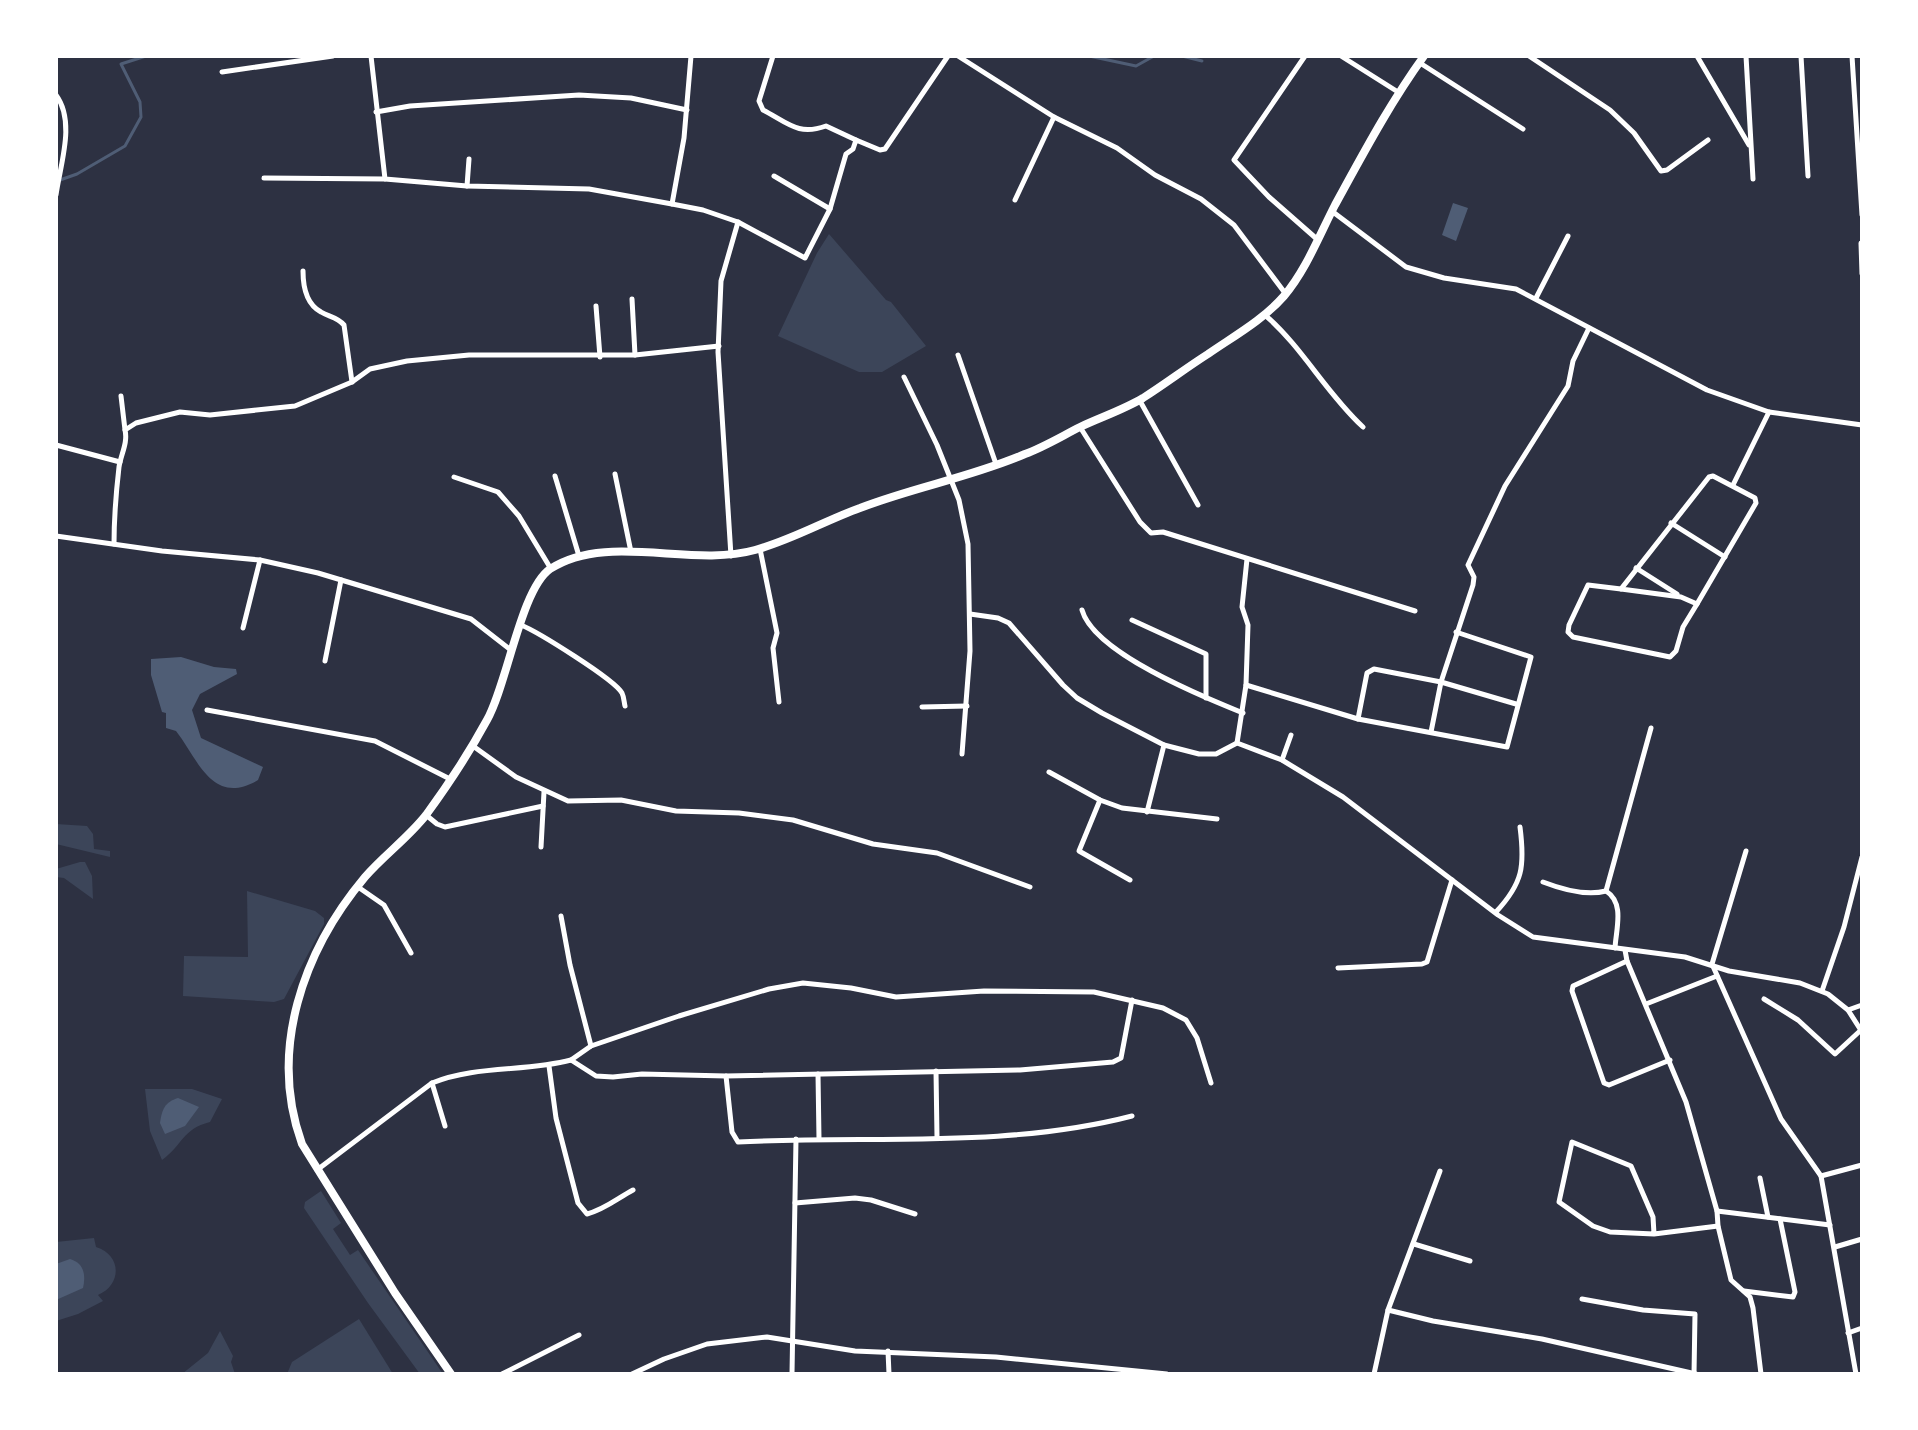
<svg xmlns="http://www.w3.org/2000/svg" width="1918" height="1430" font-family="'Work Sans',sans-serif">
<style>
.green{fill:#3c4559}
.water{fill:#4f5d75}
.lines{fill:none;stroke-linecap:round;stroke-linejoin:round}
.stream{stroke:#4f5d75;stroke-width:3}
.minor{stroke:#fff;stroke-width:5}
.trunk{stroke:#fff;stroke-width:8}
</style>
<rect width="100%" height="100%" fill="#2d3142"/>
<!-- green -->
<g class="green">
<polygon points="829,234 886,300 891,302 926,346 882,372 859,372 778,336 817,253"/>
<polygon points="56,824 87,826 93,834 94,849 110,851 110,857 56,844"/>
<polygon points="80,862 85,862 92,876 93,899 64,878 56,877 56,869"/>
<polygon points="247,891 315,911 324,918 324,924 284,999 274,1002 183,996 184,956 248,957"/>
<path d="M 145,1089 L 192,1089 L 222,1099 L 210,1122 C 182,1129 183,1145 162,1160 L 150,1131 Z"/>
<polygon points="321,1191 341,1223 333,1229 350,1255 358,1250 443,1374 420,1374 368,1303 304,1208 305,1202"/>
<path d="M 94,1238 L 96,1247 C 122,1255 122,1285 98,1295 L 103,1301 L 78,1314 L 56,1321 L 56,1242 Z"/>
<polygon points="359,1319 393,1374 287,1374 292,1362"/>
<polygon points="220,1331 233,1356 231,1362 235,1374 182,1374 208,1353"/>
</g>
<!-- water -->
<g class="water">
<polygon points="1453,203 1468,208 1456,241 1442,235"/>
<path d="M 181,657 L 214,667 L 236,669 L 237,674 L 200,694 L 192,710 L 201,738 L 263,767 L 258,780 C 212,807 198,759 176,731 L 166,728 L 166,713 L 162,712 L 151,675 L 151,659 Z"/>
<path d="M 178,1098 L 199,1107 L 185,1126 L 165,1134 L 160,1123 C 162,1109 165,1102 178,1098 Z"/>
<path d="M 70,1259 C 84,1263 86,1275 83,1288 L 56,1300 L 56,1264 Z"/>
</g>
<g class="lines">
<!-- stream -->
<g class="stream">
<polyline points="1089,56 1136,66 1154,56"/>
<polyline points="1182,56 1202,61"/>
<polyline points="60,180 77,174 125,146 141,117 140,102 121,64 146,56"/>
</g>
<!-- minor -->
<g class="minor">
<polyline points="371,56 385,179 467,186 589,189 672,204 703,210 738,222 805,258 830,209 846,154 853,149 856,140 880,150 885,149 948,56"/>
<path d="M 773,56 L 759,101 L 763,110 C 788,123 798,136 826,126 L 856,140"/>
<polyline points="958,56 1054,117 1117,148 1155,175 1201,199 1234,225 1285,293"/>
<polyline points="1305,56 1234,160 1269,197 1318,240"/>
<polyline points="1341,56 1398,92"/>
<polyline points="1529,56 1610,110 1634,133 1661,171 1667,170 1708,140"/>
<polyline points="1697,56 1749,145"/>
<polyline points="1746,56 1753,179"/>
<polyline points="1801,56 1808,176"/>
<polyline points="1852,56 1862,215"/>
<polyline points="1420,63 1523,129"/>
<polyline points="222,72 333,56"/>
<path d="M 56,95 C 76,122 60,165 56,195"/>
<polyline points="376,112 410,106 579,95 631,98 687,110"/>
<polyline points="774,176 830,209"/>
<polyline points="264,178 385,179"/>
<polyline points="467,186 469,159"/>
<polyline points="1015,200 1054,117"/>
<polyline points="672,204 684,138 691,56"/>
<polyline points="1333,212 1406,267 1444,278 1516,289 1707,390 1769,412 1862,425"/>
<polyline points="1861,243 1862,274"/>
<path d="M 303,271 C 303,286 306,304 321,312 C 329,317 337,317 344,325 L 352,382"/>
<polyline points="1536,298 1568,236"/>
<polyline points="632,299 635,355"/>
<polyline points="596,306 600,357"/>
<path d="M 1265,315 C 1303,348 1326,393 1363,427"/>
<polyline points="958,355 996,464"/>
<polyline points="904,377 937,445 959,500 968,544 970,651 962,754"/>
<polyline points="121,396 125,430"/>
<polyline points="1140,401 1198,505"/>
<polyline points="1080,427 1140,522 1151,533 1163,532 1415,611"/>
<polyline points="56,445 120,462"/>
<polyline points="615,474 631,552"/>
<polyline points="555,476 579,556"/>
<polygon points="1713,476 1755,498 1756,503 1697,604 1681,597 1621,589 1709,477"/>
<polyline points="454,477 498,492 519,516 551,569"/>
<polyline points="1733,485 1769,412"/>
<polyline points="1671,523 1725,557"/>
<polyline points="56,536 162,551 260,560 318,573 471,619 512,651"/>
<path d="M 114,544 C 114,518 116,493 119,467 C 121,454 128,443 125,430 L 136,423 L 180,412 L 210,415 L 295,406 L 352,382 L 370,369 L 407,361 L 469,355 L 635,355 L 719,346"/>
<polyline points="760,549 777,633 773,648 779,702"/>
<polyline points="731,556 718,352 721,281 738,222"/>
<polyline points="1636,568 1677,594"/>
<polyline points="1621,589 1588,585 1569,625 1568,632 1573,637 1670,657 1676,651 1683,627 1697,604"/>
<path d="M 1082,610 C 1094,653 1203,697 1243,713"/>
<polyline points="970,614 998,618 1009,623 1063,685 1077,698 1102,713 1164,745 1199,754 1216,754 1237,743 1282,760 1343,797 1498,915 1533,937 1685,957 1729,971 1800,983 1828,994 1848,1010 1862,1032"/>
<polyline points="1132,620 1206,654 1206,698"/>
<path d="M 521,625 C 538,632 614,679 622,693 C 624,697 624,702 625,706"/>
<polyline points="243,628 260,560"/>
<polyline points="325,661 341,580"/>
<polyline points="1246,685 1358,719 1507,747 1531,657 1456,632"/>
<polyline points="922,707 967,706"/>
<polyline points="207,710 375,741 450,779"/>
<polyline points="1358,719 1367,673 1374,669 1441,682 1516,704"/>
<polyline points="1431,732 1441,682 1473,585 1474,577 1468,565 1505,486 1568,386 1573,361 1589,328"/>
<polyline points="1237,743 1246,685 1248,625 1242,607 1247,559"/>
<polyline points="473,746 516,777 568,801 621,800 676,811 739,813 793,820 873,844 937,853 1030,887"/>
<polyline points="1282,760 1291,735"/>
<polyline points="1049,772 1100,800 1122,808 1217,819"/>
<polyline points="1100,800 1079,851 1130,880"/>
<polyline points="1147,812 1164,745"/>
<polyline points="426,815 437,824 445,827 543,806"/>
<polyline points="541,847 544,792"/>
<polyline points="1746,851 1712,964 1781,1119 1821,1176 1856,1374"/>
<path d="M 1543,882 C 1561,889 1587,896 1606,891"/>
<polyline points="358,887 384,905 411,953"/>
<path d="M 1496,912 C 1523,883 1525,866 1520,827"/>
<polyline points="561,916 570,965 591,1046"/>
<path d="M 1615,948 C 1616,929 1625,903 1606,891 L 1651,728"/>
<polyline points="1625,950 1627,961 1686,1102 1717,1211 1718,1226 1731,1280 1750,1297 1753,1308 1761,1374"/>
<polyline points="1627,961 1573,986 1572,991 1604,1083 1609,1085 1670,1060"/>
<polyline points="1338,968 1422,964 1427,962 1452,880"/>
<polyline points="1822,991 1844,927 1862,857"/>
<polyline points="1764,999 1798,1020 1835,1054 1861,1030"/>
<polyline points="1646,1004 1717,976"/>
<polyline points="1848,1010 1862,1005"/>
<polyline points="571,1060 591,1046 679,1016 769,989 803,983 851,988 896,997 984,991 1094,992 1163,1008 1186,1020 1197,1038 1211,1083"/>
<path d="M 549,1066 L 556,1118 L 578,1203 L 587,1214 C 604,1210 618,1198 633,1190"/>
<polyline points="936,1071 937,1137"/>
<polyline points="818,1074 819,1139"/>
<path d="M 726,1076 L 732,1132 L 738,1142 C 868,1135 1005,1149 1132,1116"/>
<polyline points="432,1083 445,1126"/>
<path d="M 317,1170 L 432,1083 C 476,1065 526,1072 571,1060 L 596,1076 L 613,1077 L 642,1074 L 726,1076 L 1020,1070 L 1113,1062 L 1121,1058 L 1132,1000"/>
<polyline points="1821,1176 1862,1165"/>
<polyline points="1760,1178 1768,1217"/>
<polyline points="795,1203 855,1198 871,1200 915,1214"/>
<polyline points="1717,1211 1830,1225"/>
<polyline points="1654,1234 1653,1217 1631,1166 1572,1142 1559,1202 1593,1226 1610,1232 1654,1234 1718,1226"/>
<polyline points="1414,1244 1470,1261"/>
<polyline points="1835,1247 1862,1239"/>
<polyline points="1744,1291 1793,1297 1795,1292 1780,1219"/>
<polyline points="1582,1299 1643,1310 1695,1314 1694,1374"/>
<polyline points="1388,1310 1433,1321 1542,1339 1696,1374"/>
<polyline points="1848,1333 1862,1328"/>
<polyline points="888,1351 889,1374"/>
<polyline points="502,1374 579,1335"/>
<polyline points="632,1374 664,1359 707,1344 767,1337 855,1351 996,1357 1167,1374"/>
<polyline points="792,1374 796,1139"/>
<polyline points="1374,1374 1388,1310 1440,1171"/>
</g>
<!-- trunk -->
<path class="trunk" d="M 451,1374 L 395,1293 L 302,1144 C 268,1050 303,951 365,877 C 384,855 408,838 426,815 C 448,785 469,753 487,720 C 507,685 521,589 550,569 C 607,532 691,568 755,550 C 792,540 824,521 860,508 C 914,487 972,477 1025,454 C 1044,447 1062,436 1080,427 C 1101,417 1123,410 1143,398 C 1165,384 1186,368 1208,354 C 1234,336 1263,320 1284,296 C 1306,270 1319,236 1335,205 C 1363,154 1390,103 1424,56"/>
</g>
<!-- border -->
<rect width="1918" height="1430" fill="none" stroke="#ffffff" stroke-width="116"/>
</svg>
